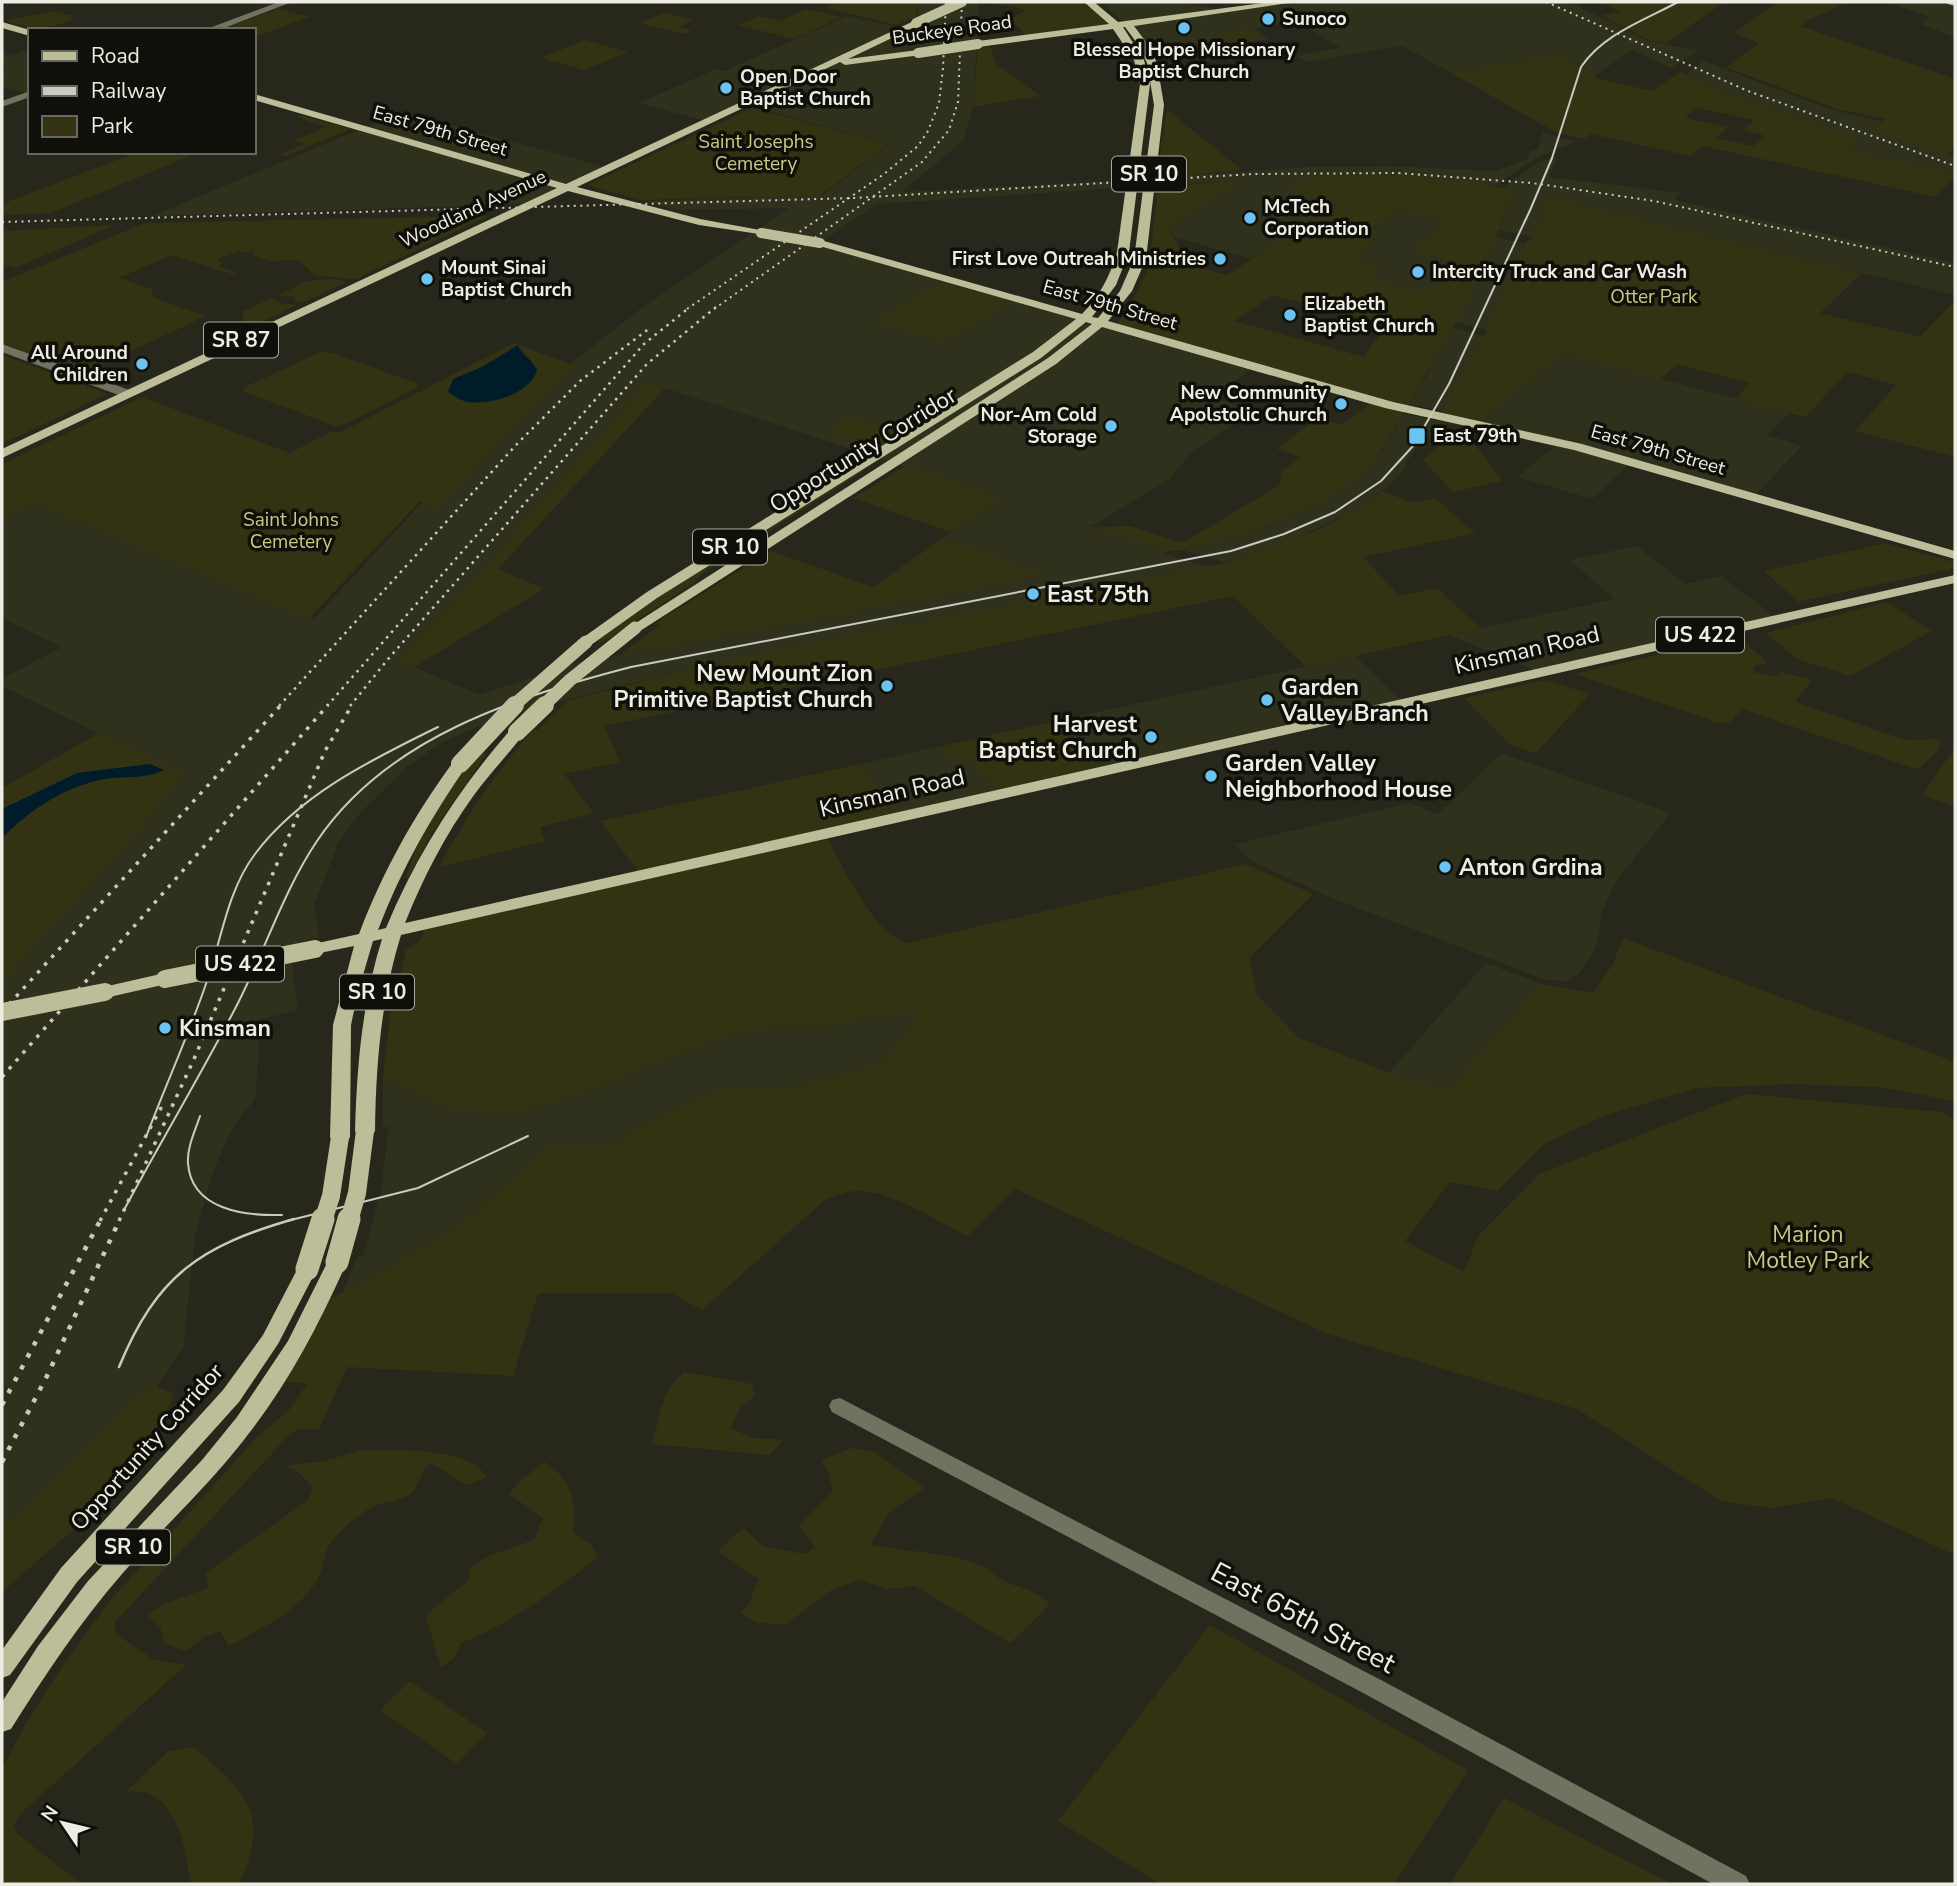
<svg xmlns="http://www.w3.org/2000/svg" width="1957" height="1886" font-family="'Nunito Sans',sans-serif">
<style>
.built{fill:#30311d;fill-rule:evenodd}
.green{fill:#333313;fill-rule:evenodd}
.water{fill:#001b2a}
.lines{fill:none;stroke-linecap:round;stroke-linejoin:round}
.minor{fill:#717260;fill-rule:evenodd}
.major{fill:#bcbd99;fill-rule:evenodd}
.tram-far1{stroke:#cacac0;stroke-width:2}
.tram{stroke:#cacac0;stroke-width:2.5}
.rail-far3{stroke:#cacac0;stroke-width:2;stroke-dasharray:2 4.5;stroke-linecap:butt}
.rail-far2{stroke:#cacac0;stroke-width:2.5;stroke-dasharray:2.5 5;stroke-linecap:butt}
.rail-far1{stroke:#cacac0;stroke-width:3.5;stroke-dasharray:3.5 7;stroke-linecap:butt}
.rail{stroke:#cacac0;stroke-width:4.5;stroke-dasharray:4.5 9;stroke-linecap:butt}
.major-bridge-far3{stroke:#bcbd99;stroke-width:10}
.major-bridge-far2{stroke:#bcbd99;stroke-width:13}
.major-bridge-far1{stroke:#bcbd99;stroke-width:18}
.major-bridge{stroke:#bcbd99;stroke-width:23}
.poi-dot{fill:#6cc3f2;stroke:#10100a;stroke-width:2.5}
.labels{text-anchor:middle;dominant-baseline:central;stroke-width:7;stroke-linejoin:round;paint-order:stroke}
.far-poi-label{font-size:19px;font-weight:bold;fill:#edede4;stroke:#10100a;text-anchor:start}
.far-street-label{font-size:19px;fill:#edede4;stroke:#10100a}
.far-park-label{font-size:19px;fill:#c8c985;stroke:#10100a}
.shield{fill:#10100a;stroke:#ababa3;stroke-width:2}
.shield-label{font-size:21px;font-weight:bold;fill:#edede4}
.street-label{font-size:23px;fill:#edede4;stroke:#10100a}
.poi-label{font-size:23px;font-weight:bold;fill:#edede4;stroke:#10100a;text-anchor:start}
.park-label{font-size:23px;fill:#c8c985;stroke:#10100a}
.near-street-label{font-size:28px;fill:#edede4;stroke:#10100a}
</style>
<rect width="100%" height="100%" fill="#27281b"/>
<!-- built -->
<g class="built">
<path d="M 918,2 L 979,2 L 973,107 L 963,141 L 901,192 L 1111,181 L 1306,167 L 1389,166 L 1495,171 L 1526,160 L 1532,150 L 1537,151 L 1543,132 L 1575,142 L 1534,159 L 1494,186 L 1415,179 L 1306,177 L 1339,202 L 1253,259 L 1174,237 L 1170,231 L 1176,221 L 1241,180 L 877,204 L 821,242 L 1256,366 L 1212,397 L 1248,409 L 1224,431 L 1192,452 L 1168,480 L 1090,527 L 1170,551 L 1163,553 L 1237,576 L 1061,625 L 717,662 L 562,701 L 481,725 L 443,742 L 409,765 L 360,813 L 339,841 L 314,905 L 319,937 L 302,941 L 292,965 L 298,1010 L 261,1019 L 255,1099 L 232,1128 L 212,1174 L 195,1237 L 183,1348 L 106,1460 L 2,1588 L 2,975 L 186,776 L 2,686 L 2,679 L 62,647 L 2,618 L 2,519 L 36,503 L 314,619 L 451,472 L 540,388 L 639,310 L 789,208 L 676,210 L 644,201 L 823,195 L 890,144 L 742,104 L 705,121 L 639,103 L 716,69 L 724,71 L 848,16 L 904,29 L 916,23 L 917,29 ZM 647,382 L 1000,498 L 943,538 L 1045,575 L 573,664 L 480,695 L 397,660 L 455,600 Z"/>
<polygon points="1101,2 1182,2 1223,11 1290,2 1569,2 1646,40 1698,51 1672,68 1632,50 1596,75 1557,55 1451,73 1403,46 1308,62 1296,56 1341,48 1297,22 1253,28 1269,39 1151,58 1127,24"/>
<polygon points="1889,2 1955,2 1955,37 1921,24 1929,17"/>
<polygon points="30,49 30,94 2,87 2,72 6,70 2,68 2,53 10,56"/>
<polygon points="1704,61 1829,109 1884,122 1875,129 1955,157 1955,174 1846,150 1857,140 1735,97 1686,74"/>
<polygon points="402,112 607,167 528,204 152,216"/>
<polygon points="1557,156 1549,177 1681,193 1674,200 1955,263 1955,295 1548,198 1532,237 1500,230 1513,192 1500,190 1537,163"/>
<polygon points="1401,209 1450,221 1411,249 1464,264 1425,293 1369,278 1381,270 1350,260 1371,245 1363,235"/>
<polygon points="1496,237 1527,244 1488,330 1455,322"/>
<polygon points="1452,327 1484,336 1445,411 1409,404 1427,376"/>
<polygon points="1563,353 1789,413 1767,435 1802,446 1754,496 1631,462 1592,499 1518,477 1559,443 1477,424"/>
<polygon points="1404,414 1448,423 1429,439 1424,438 1404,465 1407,466 1389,485 1353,511 1293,540 1223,562 1183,550 1265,527 1306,510 1341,489 1356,478 1382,451"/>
<polygon points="1637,546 1685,584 1721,576 1777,618 1539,672 1449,635 1615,599 1570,560"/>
<polygon points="1355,656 1404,703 1100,771 1061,720"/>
<polygon points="964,741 1001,794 894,818 861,764"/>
<polygon points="1501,753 1671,813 1615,882 1602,912 1597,943 1590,958 1579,973 1567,981 1546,980 1334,899 1251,861 1235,844 1410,803 1438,815"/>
<polygon points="1486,963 1541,984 1452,1088 1418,1084 1389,1073"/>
<polygon points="920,1011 901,1040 880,1064 783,1090 714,1090 645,1124 610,1147 546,1146 472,1216 375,1277 343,1292 357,1257 363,1256 381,1191 389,1127 383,1127 383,1075 441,1107 514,1114 593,1089 707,1042 774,1026 828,1027 878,1015"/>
</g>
<!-- green -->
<g class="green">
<polygon points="840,2 918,2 916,17 899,24 893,24 825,8"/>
<polygon points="990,2 1088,2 1115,26 1028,37 1010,19 1026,10"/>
<polygon points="1601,2 1724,2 1666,43 1647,39 1601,15 1621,12"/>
<path d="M 1778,2 L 1846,2 C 1832,12 1814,14 1800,26 L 1955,79 L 1955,147 L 1947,155 L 1875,129 L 1885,119 L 1837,109 L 1726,67 L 1759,43 L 1734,33 Z"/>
<polygon points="278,9 310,17 254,37 254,30 221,30"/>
<polygon points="805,9 842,17 794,39 738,25 760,16 786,22 784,20"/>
<path d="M 54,11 L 74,16 L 69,19 L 73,20 C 44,30 36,30 6,21 C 23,16 37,16 54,11 Z"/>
<polygon points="664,13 694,20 679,27 692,31 683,34 640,23"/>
<polygon points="1247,29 1260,37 1186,49 1184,47 1221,41 1214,35"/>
<polygon points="585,40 628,52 584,70 540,58"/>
<polygon points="989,43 996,64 1040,96 973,107 978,44"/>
<path d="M 1557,55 L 1596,75 L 1595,78 L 1652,91 L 1680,72 L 1735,97 L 1858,140 L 1847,150 L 1955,174 L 1955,178 L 1935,197 L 1703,146 L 1690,156 L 1591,134 L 1585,139 L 1556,132 L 1451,73 ZM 1697,108 L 1754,120 L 1743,130 L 1766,136 L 1753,146 L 1716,138 L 1728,127 L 1685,118 Z"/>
<polygon points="752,108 889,144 821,195 640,200 588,185"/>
<polygon points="1167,110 1242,170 1156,178"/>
<polygon points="303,116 350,129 286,156 280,154 304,144 295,140 326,127 297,117"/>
<polygon points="138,152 182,152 192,155 51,213 2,215 2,204"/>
<path d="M 1306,177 C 1371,176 1451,172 1513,192 C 1488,265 1450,336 1410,402 C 1393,430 1381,458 1355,479 C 1305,519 1243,534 1183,550 L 1170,551 L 1089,527 L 1130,526 L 1182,543 L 1280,485 L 1281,472 L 1301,457 L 1277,449 L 1317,418 L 1342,425 L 1374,400 L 1116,326 L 1137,293 L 1149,267 L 1158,187 L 1243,180 L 1176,221 L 1170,231 L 1189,265 L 1227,275 L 1338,203 L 1286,190 ZM 1401,209 L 1449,221 L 1410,250 L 1464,264 L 1425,293 L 1370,278 L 1382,269 L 1351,260 L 1371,245 L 1363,235 ZM 1273,295 L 1386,325 L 1386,326 L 1364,357 L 1235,321 Z"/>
<polygon points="1548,198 1862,273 1820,313 1920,337 1955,301 1955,457 1855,431 1896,385 1848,372 1805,417 1736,399 1750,383 1677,364 1660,379 1563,353 1477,424 1440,416 1486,332 1527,240 1531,241"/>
<polygon points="488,216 356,279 315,276 299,260 271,261 251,255 254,253 252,251 247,253 239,251 217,260 223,263 218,266 239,274 236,275 171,255 119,278 152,289 153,297 159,300 206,316 82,374 2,343 2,282 145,223"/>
<polygon points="115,225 15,268 2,264 2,231"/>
<polygon points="336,279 346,282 302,303 295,301 295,297 279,295 306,281"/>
<polygon points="942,283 1010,302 949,339 943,337 938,340 876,321"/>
<polygon points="272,298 280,303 297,305 255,325 243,323 243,311"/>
<polygon points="514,343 576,366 550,388 436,508 419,502 309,618 36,503 2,519 2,464 142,397 290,453 331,432 341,432"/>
<polygon points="321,352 333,353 416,383 418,387 346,424 335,426 243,391 245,387"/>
<polygon points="2,355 106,393 107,394 2,444"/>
<polygon points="647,382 665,388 498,569 544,589 414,667 397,660 455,600"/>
<path d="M 849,416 L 896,431 C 871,448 861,444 833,434 L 835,426 Z"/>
<polygon points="1458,429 1467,434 1502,481 1453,492 1423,460"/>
<polygon points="906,466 1001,498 951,532 853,498"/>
<polygon points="862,469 865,470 703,573 695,582 610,638 601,642 596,641 650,601"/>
<path d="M 1382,491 L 1414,503 L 1435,498 L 1475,533 L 1363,557 L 1400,596 L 1437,588 L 1480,628 L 1306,667 L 1233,596 L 604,726 L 620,762 L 564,774 L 594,813 L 540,827 L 545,841 L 439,867 C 465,818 496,772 533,730 L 538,730 L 567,701 L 717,662 L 1217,565 L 1314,532 L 1353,511 Z"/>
<polygon points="943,538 1047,575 620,655 660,625 655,625 663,618 771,551 873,587"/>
<polygon points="1885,543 1954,562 1955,568 1798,602 1764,571"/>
<polygon points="1887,602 1931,631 1851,676 1797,659 1766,633"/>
<polygon points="1737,636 1768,663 1755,666 1753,672 1777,677 1781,672 1812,680 1795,702 1905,740 1936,739 1941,743 1937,752 1919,768 1913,768 1742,709 1729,724 1716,722 1575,674"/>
<polygon points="1546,680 1590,694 1536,753 1511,745 1464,698"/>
<polygon points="1061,720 1100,771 1001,794 988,776 982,775 971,760 954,759 940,750 964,741"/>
<polygon points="99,733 186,775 2,982 2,788"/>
<polygon points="1955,748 1955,806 1922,795"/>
<polygon points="480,752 487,753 433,831 409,877 406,877 417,843 434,816 441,798"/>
<path d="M 861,764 L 894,818 L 825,834 C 844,866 871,933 908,943 L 1246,864 L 1313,894 L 1249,958 L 1257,995 L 1299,1038 L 1418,1084 L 1452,1087 L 1541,984 L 1593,993 L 1613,964 L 1623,938 L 1955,1062 L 1955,1101 L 1878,1087 L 1790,1084 L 1696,1088 L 1604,1116 L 1546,1143 L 1497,1191 L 1450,1182 L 1405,1241 L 1464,1272 L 1478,1236 L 1539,1174 L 1746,1094 L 1942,1112 L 1955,1120 L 1955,1555 L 1832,1498 L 1771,1508 L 1721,1501 L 1577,1409 L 1328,1334 L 1015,1189 L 968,1236 C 938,1222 896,1194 863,1191 C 850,1190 838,1195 826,1199 L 702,1310 L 671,1293 L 538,1293 L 513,1376 L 347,1367 L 319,1429 L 299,1429 L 290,1434 L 115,1622 L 115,1633 L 152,1659 L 186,1665 L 21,1813 L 14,1824 L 17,1834 L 82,1884 L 7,1884 L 2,1881 L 2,1769 L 26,1723 L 63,1665 L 109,1602 L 256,1438 L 289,1410 L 307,1384 L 275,1380 L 318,1304 L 375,1277 L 472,1216 L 546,1146 L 610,1147 L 645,1124 L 714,1090 L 783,1090 L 880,1064 L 901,1040 L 919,1012 L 878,1015 L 828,1027 L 774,1026 L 707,1042 L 593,1089 L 514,1114 L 441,1107 L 383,1075 L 390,1016 L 406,950 L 421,940 L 425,926 L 641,875 L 600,821 Z"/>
<polygon points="1276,782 1296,792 1266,799 1255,783"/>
<path d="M 684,1372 L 752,1384 L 755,1396 L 740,1408 L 730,1428 L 753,1438 L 783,1440 L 770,1455 L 651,1444 C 664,1412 656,1398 684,1372 Z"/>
<polygon points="155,1385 174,1394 164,1419 97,1493 77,1526 2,1592 2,1527 67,1469 129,1403"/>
<path d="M 852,1448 L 874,1452 L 925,1487 L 888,1514 L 870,1545 C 903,1551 955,1553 984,1567 C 990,1571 996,1576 1002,1580 C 1020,1589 1037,1589 1050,1605 L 1010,1643 L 915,1586 L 888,1589 L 861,1580 L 833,1589 L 786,1624 L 757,1623 L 740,1613 L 749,1604 L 758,1579 L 718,1551 L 743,1528 L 764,1547 L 805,1554 L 816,1547 L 799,1526 L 833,1491 L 827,1469 L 821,1460 Z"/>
<path d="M 362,1450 C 394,1451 471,1445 487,1478 L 466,1485 L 431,1463 C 418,1474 422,1480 414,1490 C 405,1501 387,1501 375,1506 C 359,1513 340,1530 330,1544 C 323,1554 324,1568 318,1579 C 298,1612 262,1628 229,1646 L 221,1631 L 204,1637 L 187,1651 L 165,1644 L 160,1627 L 147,1615 L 166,1603 L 209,1588 L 206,1573 L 309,1499 L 312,1487 L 299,1473 L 285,1466 L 324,1461 Z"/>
<path d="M 545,1462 C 573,1481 576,1501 573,1532 L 592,1545 L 597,1557 C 557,1591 510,1623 461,1643 L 454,1658 L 441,1668 L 426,1616 C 440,1601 456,1592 470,1578 L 468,1570 L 486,1557 L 534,1540 L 543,1518 L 509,1494 L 522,1479 Z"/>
<polygon points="1210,1625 1468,1770 1394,1884 1160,1884 1058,1821"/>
<polygon points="410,1681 487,1733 457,1764 380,1710"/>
<path d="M 193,1747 C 247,1792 271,1815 239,1884 L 191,1884 C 186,1850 176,1783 126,1792 L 167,1752 Z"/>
<polygon points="1504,1798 1672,1884 1450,1884"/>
</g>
<!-- water -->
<g class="water">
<path d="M 518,345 C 522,355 531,358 537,370 C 530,394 491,405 468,402 C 461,401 454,396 448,392 L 453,379 L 482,367 Z"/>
<path d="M 150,764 L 164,770 C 147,779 125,776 105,779 C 65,786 30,810 2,838 L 2,809 L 77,773 Z"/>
</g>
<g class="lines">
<!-- minor -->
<g class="minor">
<polygon points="279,2 292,2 219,30 204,30"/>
<polygon points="30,91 30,97 2,107 2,101"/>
<polygon points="2,344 132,391 134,394 128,398 124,397 2,352"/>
<polygon points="840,1398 1381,1680 1746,1876 1750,1884 1713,1884 1365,1694 832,1412 829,1406 832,1400"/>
</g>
<!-- major -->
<g class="major">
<path d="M 1084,2 L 1094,2 L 1118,22 L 1271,2 L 1295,2 L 1134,26 L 1149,46 L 1157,63 L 1164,105 L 1146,259 L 1132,291 L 1108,321 L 1393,402 L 1582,444 L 1955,551 L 1955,559 L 1574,450 L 1385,408 L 1102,327 L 1056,364 L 640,631 L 635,632 L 628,628 L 1048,358 L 1092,324 L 1086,322 L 1041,358 L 657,598 L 591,645 L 581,645 L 579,642 L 581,639 L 647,592 L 1033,352 L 1076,319 L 816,245 L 816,241 L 824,241 L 1082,314 C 1100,296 1110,276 1117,252 L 1140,84 L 1134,60 L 1113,29 L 978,47 L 973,44 L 978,41 L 1109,24 ZM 1123,27 L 1125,27 L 1139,46 L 1147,63 L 1154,105 L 1134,259 L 1120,291 L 1098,318 L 1092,317 L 1116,285 L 1129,252 L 1150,84 L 1144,60 Z"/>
<polygon points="1946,2 1955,2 1955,6 1948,4"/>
<polygon points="916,20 921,23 919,25 848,59 918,50 921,51 921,55 845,65 840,62 577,187 700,219 765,231 765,235 699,225 568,191 2,458 2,449 557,188 254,100 254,94 566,184"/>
<polygon points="2,22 30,30 30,36 2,28"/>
<path d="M 1955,575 L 1955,583 L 401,935 C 381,1000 376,1063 375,1131 L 372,1136 L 358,1136 L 355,1131 C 357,1065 362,1003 382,939 L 373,941 L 358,992 L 351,1025 L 350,1137 L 347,1142 L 333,1142 L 330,1137 L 333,1025 L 354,946 L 315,954 L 306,949 L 309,945 L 359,934 C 383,871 414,815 454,761 L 466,761 L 468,764 C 431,817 401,869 378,930 L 386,928 C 417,853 459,789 511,729 L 523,729 L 525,732 C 509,754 490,773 474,795 C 445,835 423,878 405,923 Z"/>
<polygon points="165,973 171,975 174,979 171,983 105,998 96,992 99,988"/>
<path d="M 337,1255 L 344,1257 L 347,1262 C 321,1320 292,1377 253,1428 C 214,1481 165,1525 122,1574 C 80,1622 45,1675 11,1729 L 2,1732 L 2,1702 L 38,1646 L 88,1581 L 202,1460 L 237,1417 L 288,1341 L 330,1257 Z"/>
<polygon points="307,1262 314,1264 317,1269 278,1344 239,1402 77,1582 10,1675 2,1678 2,1650 61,1568 223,1390 263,1335 300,1264"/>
</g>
<!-- tram-far1 -->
<g class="tram-far1">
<path d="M 200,1116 C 195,1131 187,1147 188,1163 C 191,1210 245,1216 282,1215"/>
<path d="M 146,1137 C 166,1084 190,1032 208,978 C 222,936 228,890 255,854 C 300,794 373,759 438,727"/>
<path d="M 125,1208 C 162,1139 202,1073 238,1003 C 265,950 284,890 317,841 C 387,737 516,697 631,667 L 1231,551 L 1284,534 L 1335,512 L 1381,481 L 1413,446 L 1449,384 L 1531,208 L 1552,158 L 1581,67 C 1603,34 1645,20 1678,2"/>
<polyline points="287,1221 418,1188 528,1136"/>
</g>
<!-- tram -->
<path class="tram" d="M 119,1367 C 157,1275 200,1246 294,1219"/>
<!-- rail-far3 -->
<g class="rail-far3">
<polyline points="1546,2 1748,91 1955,166"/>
<polyline points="2,222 854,198 1253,174 1398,173 1532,183 1654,201 1955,267"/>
<polyline points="687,309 884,174 918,146 928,131 939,103 943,68 946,2"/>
<polyline points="714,309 922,162 949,130 958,102 962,2"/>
</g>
<!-- rail-far2 -->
<g class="rail-far2">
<polyline points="279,706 517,444 580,381 651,327"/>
<polyline points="327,706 644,344 690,307"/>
<polyline points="350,706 389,658 647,364 716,307"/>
</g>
<!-- rail-far1 -->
<g class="rail-far1">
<polyline points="2,1012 281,705"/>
<polyline points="2,1077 328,705"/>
<polyline points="100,1221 162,1106"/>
<polyline points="119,1221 194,1059 325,751 352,705"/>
</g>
<!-- rail -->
<g class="rail">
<polyline points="2,1405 101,1219"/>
<polyline points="2,1462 47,1376 120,1219"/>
</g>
<!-- major-bridge-far3 -->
<g class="major-bridge-far3">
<polyline points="916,23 962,2"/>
<polyline points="918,53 978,44"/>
<polyline points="761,233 820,243"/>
</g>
<!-- major-bridge-far2 -->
<g class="major-bridge-far2">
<polyline points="513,706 586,642"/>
<polyline points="543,706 570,680 635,628"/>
</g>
<!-- major-bridge-far1 -->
<g class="major-bridge-far1">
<polyline points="517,732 545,705"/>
<polyline points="460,764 515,705"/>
<polyline points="165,979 315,949"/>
<polyline points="2,1012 105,992"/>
<polyline points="323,1221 331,1196 340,1137"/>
<polyline points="349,1221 357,1193 365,1131"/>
</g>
<!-- major-bridge -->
<g class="major-bridge">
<polyline points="337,1262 349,1219"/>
<polyline points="307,1269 323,1219"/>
</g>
</g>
<!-- markers -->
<g class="poi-dot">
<circle cx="1268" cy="19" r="7"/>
<circle cx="1184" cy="28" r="7"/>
<circle cx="726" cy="88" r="7"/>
<circle cx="1250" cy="218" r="7"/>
<circle cx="1220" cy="259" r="7"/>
<circle cx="1418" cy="272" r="7"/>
<circle cx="427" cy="279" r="7"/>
<circle cx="1290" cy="315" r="7"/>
<circle cx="142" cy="364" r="7"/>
<circle cx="1341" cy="404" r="7"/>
<circle cx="1111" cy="426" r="7"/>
<rect x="1408" y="427" width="18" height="18" rx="3.5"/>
<circle cx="1033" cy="594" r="7"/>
<circle cx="887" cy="686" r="7"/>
<circle cx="1267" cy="700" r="7"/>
<circle cx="1151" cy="737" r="7"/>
<circle cx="1211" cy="776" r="7"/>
<circle cx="1445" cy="867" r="7"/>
<circle cx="165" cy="1028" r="7"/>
</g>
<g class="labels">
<!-- far-poi labels -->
<g class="far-poi-label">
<text x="1282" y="19">Sunoco</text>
<text x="1184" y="50" text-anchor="middle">Blessed Hope Missionary<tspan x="1184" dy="22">Baptist Church</tspan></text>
<text x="740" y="77">Open Door<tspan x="740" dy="22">Baptist Church</tspan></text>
<text x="1264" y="207">McTech<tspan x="1264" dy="22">Corporation</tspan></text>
<text x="1206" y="259" text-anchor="end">First Love Outreah Ministries</text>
<text x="441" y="268">Mount Sinai<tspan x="441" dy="22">Baptist Church</tspan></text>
<text x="1432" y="272">Intercity Truck and Car Wash</text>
<text x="1304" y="304">Elizabeth<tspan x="1304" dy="22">Baptist Church</tspan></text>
<text x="128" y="353" text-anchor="end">All Around<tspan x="128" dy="22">Children</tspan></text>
<text x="1327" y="393" text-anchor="end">New Community<tspan x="1327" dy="22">Apolstolic Church</tspan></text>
<text x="1097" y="415" text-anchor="end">Nor-Am Cold<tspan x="1097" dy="22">Storage</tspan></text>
<text x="1433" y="436">East 79th</text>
</g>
<!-- far-street labels -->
<g class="far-street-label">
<text transform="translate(952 30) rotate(-8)">Buckeye Road</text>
<text transform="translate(440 131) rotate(16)">East 79th Street</text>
<text transform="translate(473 209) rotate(-25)">Woodland Avenue</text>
<text transform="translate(1110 305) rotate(16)">East 79th Street</text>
<text transform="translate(1658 450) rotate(16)">East 79th Street</text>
</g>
<!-- far-park labels -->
<g class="far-park-label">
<text x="756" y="142">Saint Josephs<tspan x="756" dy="22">Cemetery</tspan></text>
<text x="1654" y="297">Otter Park</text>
<text x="291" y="520">Saint Johns<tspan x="291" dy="22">Cemetery</tspan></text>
</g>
<!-- shield labels -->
<g class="shield">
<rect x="1112" y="156.5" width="74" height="35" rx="5"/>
<rect x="204" y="322.5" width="74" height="35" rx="5"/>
<rect x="693" y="529.5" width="74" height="35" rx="5"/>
<rect x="1656" y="617.5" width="88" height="35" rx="5"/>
<rect x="196" y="946.5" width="88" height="35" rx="5"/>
<rect x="340" y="974.5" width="74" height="35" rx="5"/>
<rect x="96" y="1529.5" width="74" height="35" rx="5"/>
</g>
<g class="shield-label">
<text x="1149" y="174">SR 10</text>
<text x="241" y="340">SR 87</text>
<text x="730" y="547">SR 10</text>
<text x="1700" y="635">US 422</text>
<text x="240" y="964">US 422</text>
<text x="377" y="992">SR 10</text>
<text x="133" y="1547">SR 10</text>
</g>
<!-- street labels -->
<g class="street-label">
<text transform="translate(863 450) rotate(-32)">Opportunity Corridor</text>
<text transform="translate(1527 650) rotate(-13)">Kinsman Road</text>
<text transform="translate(892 793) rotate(-13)">Kinsman Road</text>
<text transform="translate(147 1447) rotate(-48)">Opportunity Corridor</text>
</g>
<!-- poi labels -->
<g class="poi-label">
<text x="1047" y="594">East 75th</text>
<text x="873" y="673" text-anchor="end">New Mount Zion<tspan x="873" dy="26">Primitive Baptist Church</tspan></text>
<text x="1281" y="687">Garden<tspan x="1281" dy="26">Valley Branch</tspan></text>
<text x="1137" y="724" text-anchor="end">Harvest<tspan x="1137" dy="26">Baptist Church</tspan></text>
<text x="1225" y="763">Garden Valley<tspan x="1225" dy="26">Neighborhood House</tspan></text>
<text x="1459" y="867">Anton Grdina</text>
<text x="179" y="1028">Kinsman</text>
</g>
<!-- park labels -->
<g class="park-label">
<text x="1808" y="1234">Marion<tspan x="1808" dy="26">Motley Park</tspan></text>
</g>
<!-- near-street labels -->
<g class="near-street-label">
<text transform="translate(1303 1618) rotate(28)">East 65th Street</text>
</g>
</g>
<!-- border -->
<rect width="1957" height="1886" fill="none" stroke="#edede4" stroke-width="7"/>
<!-- legend -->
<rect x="28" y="28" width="228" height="126" fill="#10100a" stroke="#686861" stroke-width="2"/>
<rect x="42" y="51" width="35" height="10" fill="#bcbd99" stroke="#686861" stroke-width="2"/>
<text x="91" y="63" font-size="21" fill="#edede4">Road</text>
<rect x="42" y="86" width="35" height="10" fill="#cacac0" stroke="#686861" stroke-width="2"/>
<text x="91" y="98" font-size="21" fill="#edede4">Railway</text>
<rect x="42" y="116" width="35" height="21" fill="#333313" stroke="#686861" stroke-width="2"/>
<text x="91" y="133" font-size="21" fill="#edede4">Park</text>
<!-- north arrow -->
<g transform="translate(63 1823) rotate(305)" stroke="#10100a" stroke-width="5" paint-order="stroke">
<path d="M0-5L12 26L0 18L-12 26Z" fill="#edede4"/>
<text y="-10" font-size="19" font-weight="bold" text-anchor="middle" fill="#edede4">N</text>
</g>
</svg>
